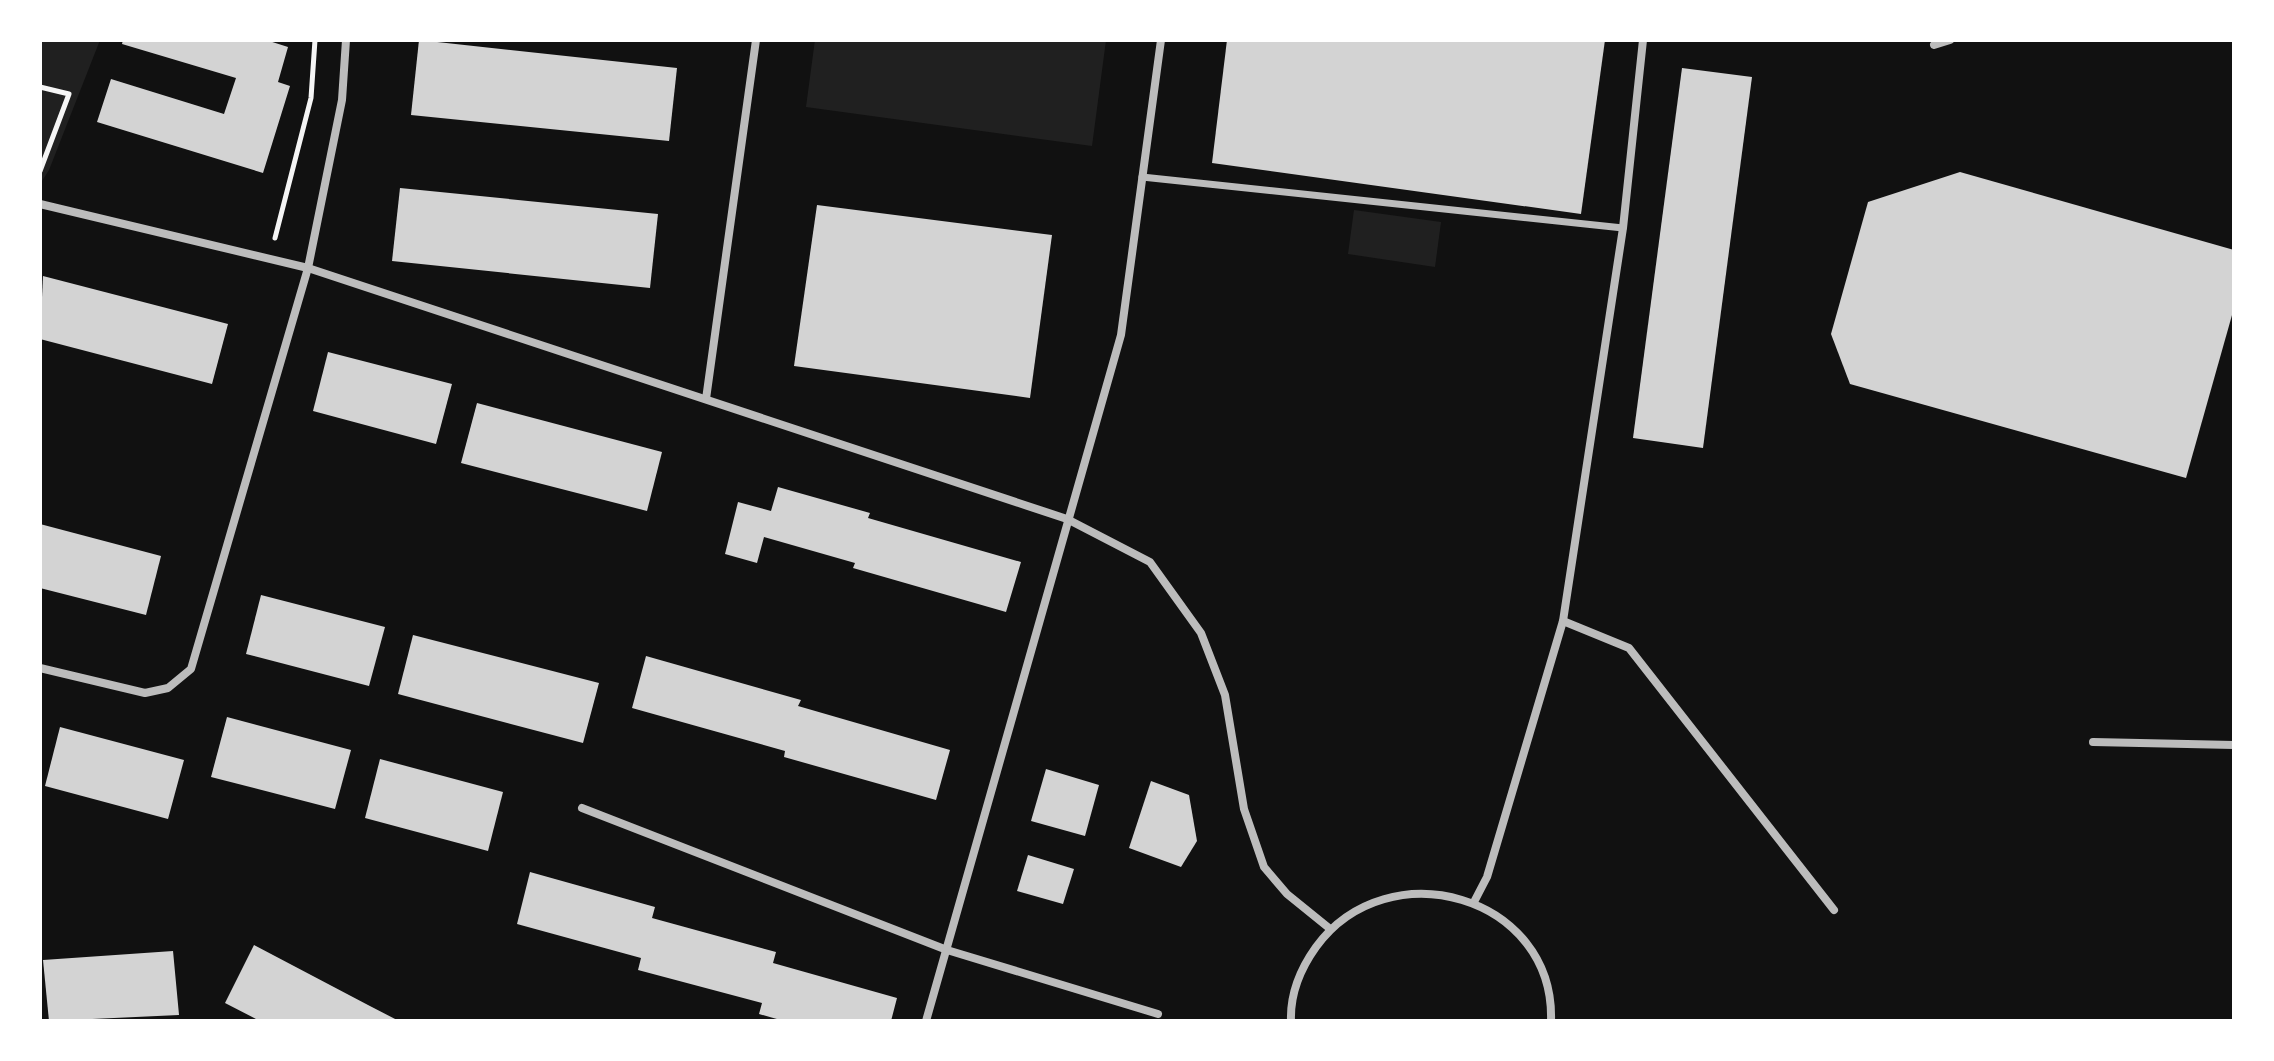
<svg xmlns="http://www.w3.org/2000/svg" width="2274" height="1061" font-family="'Playfair Display',serif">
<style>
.green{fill:#202020}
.building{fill:#d3d3d3}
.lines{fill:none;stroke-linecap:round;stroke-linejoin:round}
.path{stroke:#f5f5f5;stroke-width:5}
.pedestrian{stroke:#bcbcbc;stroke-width:7}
.minor{stroke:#bcbcbc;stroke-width:8}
</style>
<rect width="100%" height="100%" fill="#111"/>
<!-- green -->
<g class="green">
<polygon points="40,40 100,40 49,170 40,184"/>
<polygon points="815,40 1106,40 1092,146 806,107"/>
<polygon points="1354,210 1441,222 1435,267 1348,254"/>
</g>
<!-- building -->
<g class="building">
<polygon points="123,40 266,40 288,47 278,82 290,86 263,173 97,122 111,79 224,114 236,78 122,44"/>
<polygon points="419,40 677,68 669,141 411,115"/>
<polygon points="1227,40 1605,40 1581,214 1212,163"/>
<polygon points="1682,68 1752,77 1703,448 1633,438"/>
<polygon points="1960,172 2234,250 2234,308 2186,478 1850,384 1831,334 1868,202"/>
<polygon points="400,188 658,214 650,288 392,261"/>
<polygon points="817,205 1052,235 1030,398 794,366"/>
<polygon points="43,276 228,324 212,384 40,339"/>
<polygon points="328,352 452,384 436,444 313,411"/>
<polygon points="477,403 662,452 647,511 461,463"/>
<polygon points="778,487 870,513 868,518 1021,562 1006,612 853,568 855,563 764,537 757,563 725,554 738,502 771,511"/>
<polygon points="40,524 161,556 146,615 40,588"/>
<polygon points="261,595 385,627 369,686 246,654"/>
<polygon points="413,635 599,683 583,743 398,694"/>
<polygon points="646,656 801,700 798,706 950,750 936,800 784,757 785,751 632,708"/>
<polygon points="227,717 351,750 335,809 211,777"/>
<polygon points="60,727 184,760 168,819 45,786"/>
<polygon points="380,759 503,792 488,851 365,818"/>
<polygon points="1046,769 1099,785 1085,836 1031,821"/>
<polygon points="1151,781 1189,795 1197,841 1181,867 1129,848"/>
<polygon points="1028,855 1074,869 1063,904 1017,891"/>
<polygon points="530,872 655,907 652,918 776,952 773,963 897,998 891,1021 784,1021 759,1014 762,1003 638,970 641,958 517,924"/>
<polygon points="254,945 368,1005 399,1021 260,1021 225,1003"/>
<polygon points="173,951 179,1015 49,1021 43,960"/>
</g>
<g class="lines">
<!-- path -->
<g class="path">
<polyline points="40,87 69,94 40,171"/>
<polyline points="275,238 311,98 315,40"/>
</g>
<!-- pedestrian -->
<polyline class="pedestrian" points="1142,177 1623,228"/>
<!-- minor -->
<g class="minor">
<polyline points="1934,45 1950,40"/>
<polyline points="40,204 308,268 1067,519 1150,562 1201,633 1225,695 1244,809 1264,867 1287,894 1329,928"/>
<polyline points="706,399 756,40"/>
<polyline points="1563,621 1629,648 1834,910"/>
<polyline points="40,668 145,693 168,688 191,669 308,268 342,100 346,40"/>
<polyline points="2093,742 2234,745"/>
<polyline points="582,808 947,950 1158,1014"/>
<polyline points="1474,902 1487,877 1563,621 1623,228 1643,40"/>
<polyline points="926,1021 1121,335 1161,40"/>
<path d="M 1291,1021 C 1290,994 1301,968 1316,947 C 1388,848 1555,896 1551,1021"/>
</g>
</g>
<!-- border -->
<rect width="2274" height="1061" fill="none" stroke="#ffffff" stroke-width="84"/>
</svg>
